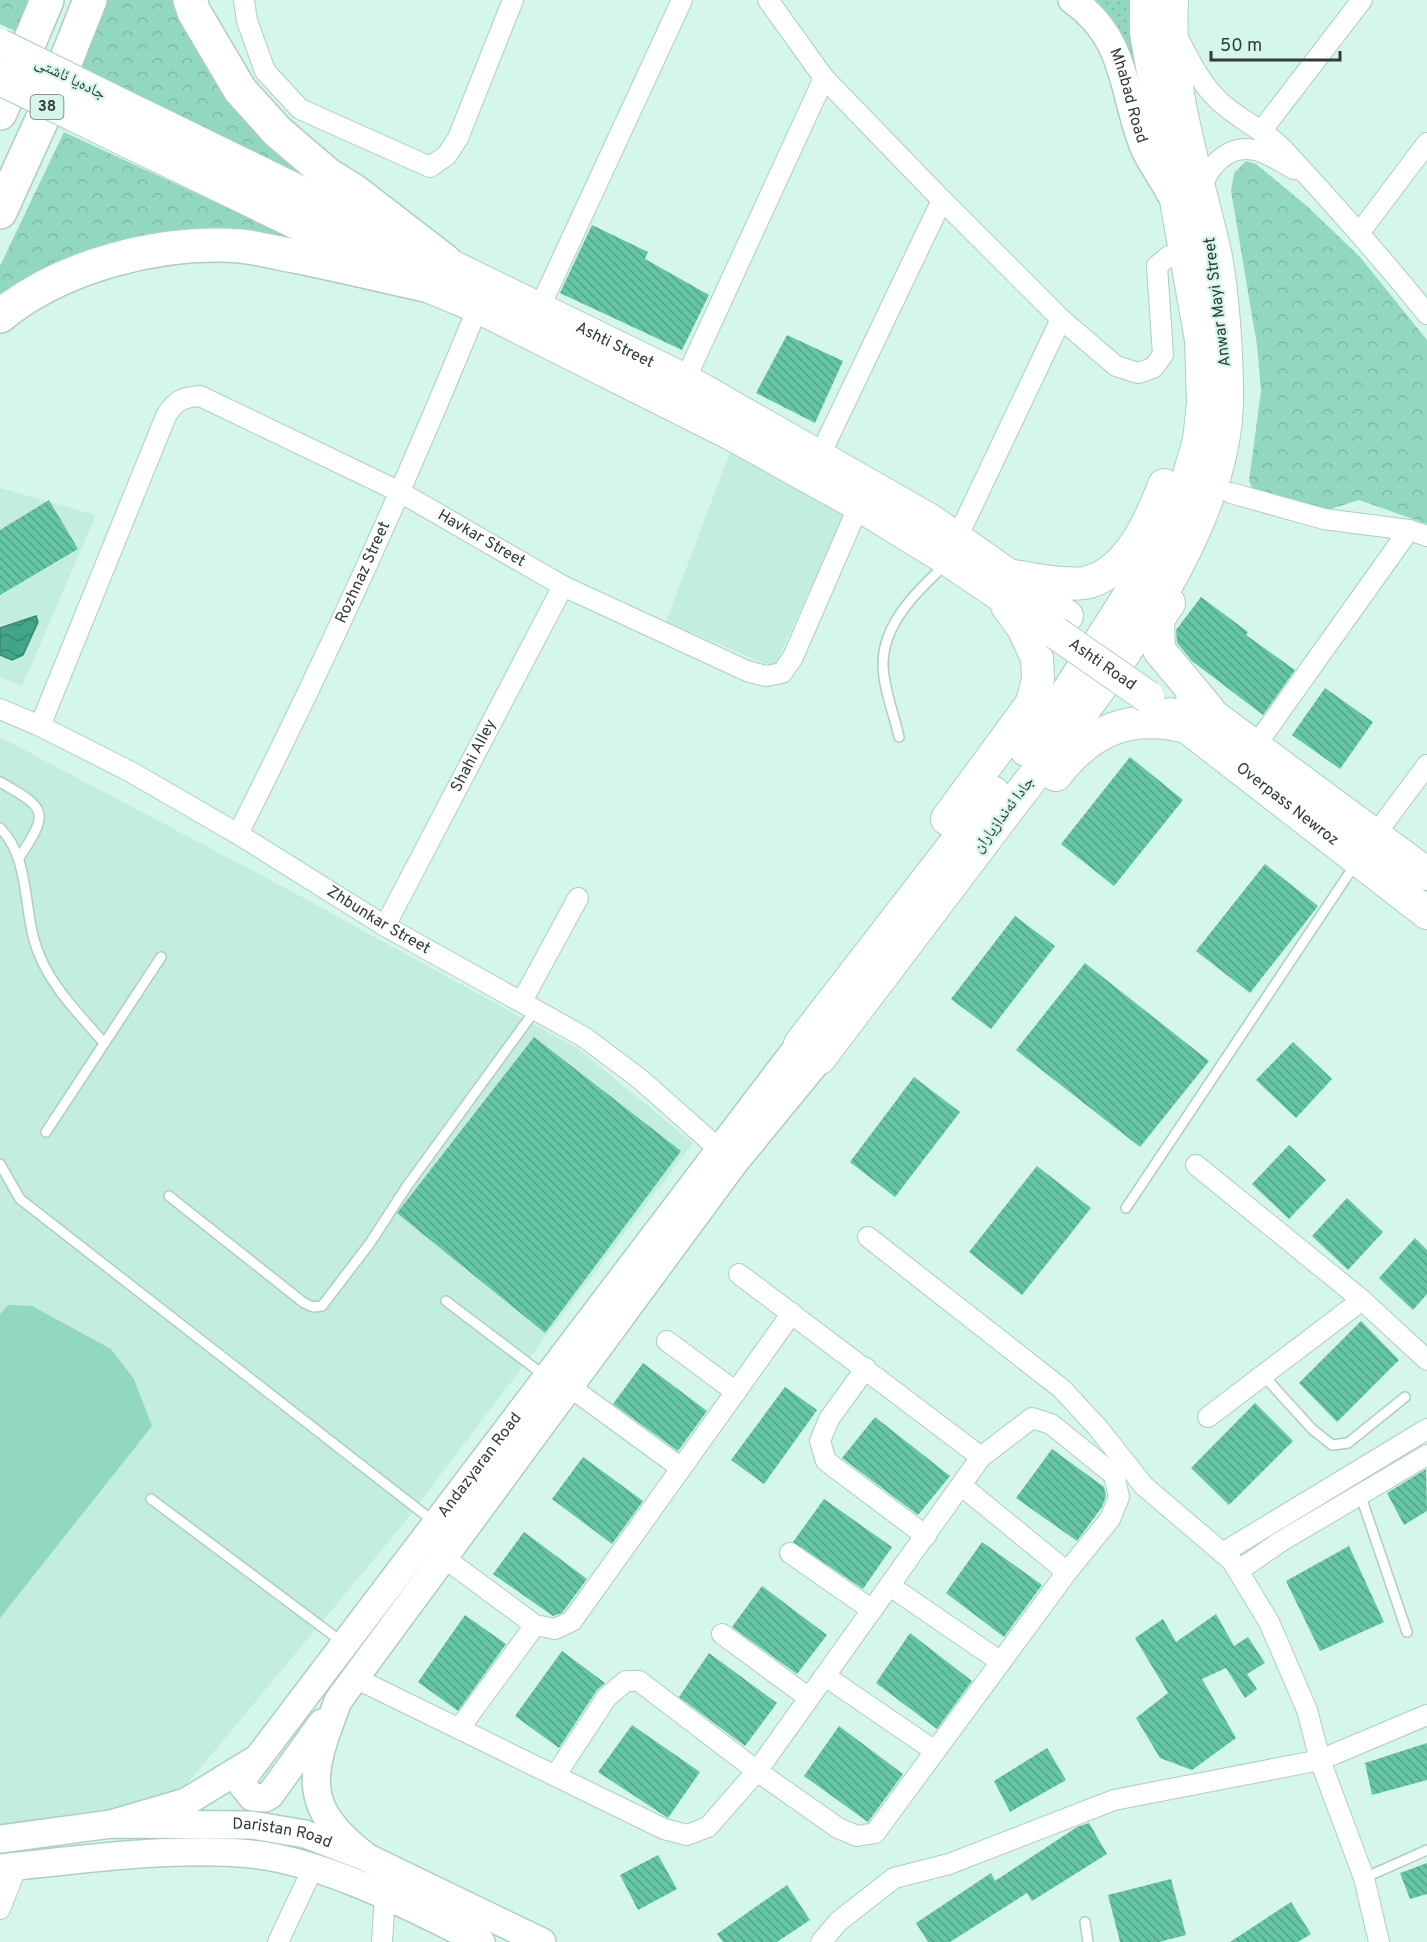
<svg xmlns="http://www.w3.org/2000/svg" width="1427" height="1942" font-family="Overpass,'Noto Naskh Arabic',sans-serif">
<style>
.built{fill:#c3edde}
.forest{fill:url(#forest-crowns)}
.garden{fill:url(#garden-dots)}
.pitch{fill:#92d8bf}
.water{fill:url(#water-waves);stroke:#3c8670;stroke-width:1.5}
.building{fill:url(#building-back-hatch)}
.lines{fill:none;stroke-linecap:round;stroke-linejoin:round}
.service-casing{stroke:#adcec1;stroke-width:12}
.minor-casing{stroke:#adcec1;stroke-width:22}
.secondary-casing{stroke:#adcec1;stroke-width:30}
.primary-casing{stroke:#adcec1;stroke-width:34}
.trunk-casing{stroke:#adcec1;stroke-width:36}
.service{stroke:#fff;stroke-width:9}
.minor{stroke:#fff;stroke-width:20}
.secondary{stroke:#fff;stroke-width:27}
.primary{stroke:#fff;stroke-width:32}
.trunk{stroke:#fff;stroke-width:33}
.primary-bridge-casing{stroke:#adcec1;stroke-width:34;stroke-linecap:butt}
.primary-bridge{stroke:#fff;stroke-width:32}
.labels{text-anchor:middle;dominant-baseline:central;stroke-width:4.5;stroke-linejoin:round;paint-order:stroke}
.shield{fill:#d5f6ea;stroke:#61746d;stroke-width:1.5}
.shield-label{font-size:15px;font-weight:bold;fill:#2f3c37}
.street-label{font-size:16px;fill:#2f3c37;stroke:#d5f6ea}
</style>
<defs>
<pattern id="forest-crowns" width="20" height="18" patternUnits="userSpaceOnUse" patternTransform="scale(1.5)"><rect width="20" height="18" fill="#92d8bf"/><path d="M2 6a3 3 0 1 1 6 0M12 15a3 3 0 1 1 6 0" fill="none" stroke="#7ebaa5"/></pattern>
<pattern id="garden-dots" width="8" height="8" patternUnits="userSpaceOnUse" patternTransform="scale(1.5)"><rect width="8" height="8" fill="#92d8bf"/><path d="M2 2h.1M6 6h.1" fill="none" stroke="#7ebaa5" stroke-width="1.8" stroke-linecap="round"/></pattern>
<pattern id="water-waves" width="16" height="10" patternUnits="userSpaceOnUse" patternTransform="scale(1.5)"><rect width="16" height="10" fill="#41a588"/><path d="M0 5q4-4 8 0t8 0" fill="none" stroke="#378870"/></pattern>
<pattern id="building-back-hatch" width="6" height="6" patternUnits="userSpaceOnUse" patternTransform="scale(1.5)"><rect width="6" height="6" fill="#64c6a7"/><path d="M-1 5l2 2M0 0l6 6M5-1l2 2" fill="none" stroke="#53a289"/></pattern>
</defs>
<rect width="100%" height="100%" fill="#d5f6ea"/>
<!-- built -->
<g class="built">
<polygon points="732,447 845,514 774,667 666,622"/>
<polygon points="0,488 96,515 22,686 0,677"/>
<polygon points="0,737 289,890 577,1048 693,1143 400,1528 186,1785 147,1805 0,1825"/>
</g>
<!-- forest -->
<g class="forest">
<polygon points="0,0 33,0 19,33 0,24"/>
<polygon points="108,0 176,0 334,196 81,69"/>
<polygon points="64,132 290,237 220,227 102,249 20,281 0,300 0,266"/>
<polygon points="1246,161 1256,164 1308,207 1360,257 1427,340 1427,524 1359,500 1315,514 1255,493 1249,481 1261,391 1257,345 1231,191 1234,173"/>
</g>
<!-- garden -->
<polygon class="garden" points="1092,0 1136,0 1152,147"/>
<!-- pitch -->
<polygon class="pitch" points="8,1305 32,1306 111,1349 134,1379 152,1426 0,1618 0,1314"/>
<!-- water -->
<polygon class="water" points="36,616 38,622 23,655 12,660 0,655 0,628"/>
<!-- building -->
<g class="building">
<polygon points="592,225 648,252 645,259 709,295 682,350 560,293"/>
<polygon points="787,335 843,361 815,423 756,393"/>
<polygon points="49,500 78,549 0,595 0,530"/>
<polygon points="1201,597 1248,632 1246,635 1295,670 1263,715 1192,661 1177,643 1176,630"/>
<polygon points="1325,688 1373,722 1340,769 1292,735"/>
<polygon points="1130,757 1183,800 1114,886 1061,844"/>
<polygon points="1265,864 1318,906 1250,993 1196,951"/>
<polygon points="1015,916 1055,946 991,1029 951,999"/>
<polygon points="1085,963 1209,1061 1140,1147 1016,1050"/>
<polygon points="534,1037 681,1151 545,1333 397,1213"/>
<polygon points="1293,1042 1332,1079 1296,1118 1256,1080"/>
<polygon points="914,1077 960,1112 895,1197 850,1162"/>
<polygon points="1289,1145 1326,1180 1289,1219 1252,1184"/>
<polygon points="1037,1166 1091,1208 1022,1295 969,1252"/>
<polygon points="1347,1198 1383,1232 1348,1270 1312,1236"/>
<polygon points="1415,1238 1427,1250 1427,1294 1413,1310 1379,1278"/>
<polygon points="1361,1321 1399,1360 1337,1422 1299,1383"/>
<polygon points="643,1363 707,1411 678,1451 613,1404"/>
<polygon points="785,1387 817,1410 764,1484 731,1460"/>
<polygon points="1255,1403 1293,1441 1229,1505 1191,1468"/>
<polygon points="875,1417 950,1476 918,1515 842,1458"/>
<polygon points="1052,1449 1104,1487 1106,1496 1102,1507 1077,1541 1016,1498"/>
<polygon points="583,1457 643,1501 612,1544 552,1499"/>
<polygon points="1426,1469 1427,1511 1404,1525 1387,1493"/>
<polygon points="824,1499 892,1547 863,1589 793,1542"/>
<polygon points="524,1532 587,1579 562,1613 553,1616 493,1574"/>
<polygon points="982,1542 1042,1585 1004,1637 946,1593"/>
<polygon points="1349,1546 1384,1622 1320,1651 1286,1581"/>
<polygon points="762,1586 827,1635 797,1674 732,1627"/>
<polygon points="1216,1614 1234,1646 1248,1637 1265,1663 1247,1674 1257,1689 1245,1698 1226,1668 1202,1679 1236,1738 1192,1770 1160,1758 1136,1718 1168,1693 1135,1638 1163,1619 1176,1642"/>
<polygon points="465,1615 506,1644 458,1711 418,1682"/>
<polygon points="910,1633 972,1681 937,1729 876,1683"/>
<polygon points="562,1651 605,1683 597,1690 559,1748 515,1716"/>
<polygon points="709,1653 777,1703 745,1746 679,1697"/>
<polygon points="632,1725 700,1772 668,1818 598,1772"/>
<polygon points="839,1726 903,1774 868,1822 804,1776"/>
<polygon points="1427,1743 1427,1780 1372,1795 1365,1763"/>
<polygon points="1047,1748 1066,1780 1010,1812 994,1781"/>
<polygon points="1089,1823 1107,1854 1032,1901 1027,1893 950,1942 928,1942 916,1923 991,1873 995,1881 1077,1827"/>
<polygon points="658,1855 677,1889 638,1910 620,1875"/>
<polygon points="1427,1863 1427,1894 1410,1899 1400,1873"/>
<polygon points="1171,1879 1186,1935 1159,1942 1120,1942 1108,1895"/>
<polygon points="787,1885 810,1920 777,1942 723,1942 717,1934"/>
<polygon points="1291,1902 1311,1934 1298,1942 1230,1942"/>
</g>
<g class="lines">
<defs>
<g id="service">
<path d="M 899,737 C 894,714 883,687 883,664 C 883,623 918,590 946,564"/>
<path d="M 0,782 C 48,809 49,812 19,858"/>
<path d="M 0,828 C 32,860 22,915 39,954 C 52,988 81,1016 104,1043"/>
<polyline points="46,1132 161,957"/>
<polyline points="0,1164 20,1199 433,1521"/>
<polyline points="169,1196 304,1303 313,1307 322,1306 370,1243 407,1186 536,1009"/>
<polyline points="1126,1208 1356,863"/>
<polyline points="446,1301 545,1376"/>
<polyline points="1263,1375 1312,1429 1332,1445 1348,1443 1405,1397"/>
<polyline points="1360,1494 1407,1632"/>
<polyline points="151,1499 342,1642"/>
<polyline points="1364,1878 1427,1850"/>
<polyline points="1085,1922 1088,1942"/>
</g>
<g id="minor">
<polyline points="244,0 247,21 265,71 300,109 430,167 447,155 458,138 513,0"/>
<polyline points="768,0 824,78 942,200 1061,319 1116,366 1138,373 1153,368 1163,355 1157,266 1169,256"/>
<path d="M 1178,38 C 1189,59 1200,82 1217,99 C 1237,119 1263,129 1283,149 C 1333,203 1381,257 1427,314"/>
<polyline points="1262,130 1362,0"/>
<path d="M 1201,192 C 1206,168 1227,144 1255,150 C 1269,153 1282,163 1294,169"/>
<polyline points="1360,232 1427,143"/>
<polyline points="539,309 682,0"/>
<polyline points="685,380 824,78"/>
<polyline points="820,455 942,200"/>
<polyline points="1231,493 1324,519 1409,530 1427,536"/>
<polyline points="957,538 1061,319"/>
<path id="s1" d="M 0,709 L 40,726 L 131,772 L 238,834 L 385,926 L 584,1037 L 640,1079 L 728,1157"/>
<path id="s2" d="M 40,726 L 166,416 C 175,401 182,397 200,396 L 400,492 L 563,586 L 747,671 L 766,676 L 782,673 L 793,657 L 859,505"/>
<polyline points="1256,745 1409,530"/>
<path id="s3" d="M 238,834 C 325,662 405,486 478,307"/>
<polyline points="1375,835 1427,765"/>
<path id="s4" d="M 385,926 L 563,586"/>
<polyline points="522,1001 578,898"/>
<polyline points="1196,1165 1362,1300 1427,1360"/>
<polyline points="868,1237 1062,1389 1098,1428 1144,1486 1232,1561 1269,1622 1307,1710 1320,1760 1364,1878 1379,1942"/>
<polyline points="667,1341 736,1392"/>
<polyline points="866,1368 829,1419 820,1441 826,1461 926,1536"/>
<polyline points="570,1387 681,1468"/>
<polyline points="1208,1417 1362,1300"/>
<polyline points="962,1486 1067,1572"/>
<polyline points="1224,1552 1427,1429"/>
<polyline points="790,1553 872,1610"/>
<polyline points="443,1557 535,1625 555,1629 572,1621 792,1313"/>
<polyline points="1238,1571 1280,1542 1427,1455"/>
<polyline points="890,1586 1001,1662"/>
<polyline points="722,1634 809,1698"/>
<polyline points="825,1676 935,1751"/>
<polyline points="355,1678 664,1829 687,1835 708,1827 757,1771 981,1457 739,1274"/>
<polyline points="459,1729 535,1625"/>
<polyline points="555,1776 607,1697 626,1681 639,1681 757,1771 838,1828 857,1836 875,1833 1067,1572 1110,1519 1119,1497 1114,1475 1051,1424 1032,1418 981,1457"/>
<polyline points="0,1909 17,1866"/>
<polyline points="278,1942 313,1868"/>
<polyline points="382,1942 385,1896"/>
<polyline points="821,1942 839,1921 894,1878 949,1864 1114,1800 1320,1760 1427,1715"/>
</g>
<g id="secondary">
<path id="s5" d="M 1072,0 C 1127,38 1122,91 1143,145 C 1149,161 1162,177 1170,193"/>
<polyline points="258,1758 244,1777 243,1786 252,1797 265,1798 270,1795 322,1723"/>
<path id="s6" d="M 111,1824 L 186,1802 L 258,1758 L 800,1044"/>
<path id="s7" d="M 0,1839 L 111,1824 L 252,1825 L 305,1834 L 368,1858 L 542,1942"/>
<path d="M 368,1858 C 299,1806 310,1775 338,1701 L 734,1163 L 820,1058"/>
<path d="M 0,1868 C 77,1860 175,1846 251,1854 C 324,1861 416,1909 481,1942"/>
</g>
<g id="primary">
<path id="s8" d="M 140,114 L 685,380 L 930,520 L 1067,616"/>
<polyline points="127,141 425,285 478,307 733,435 859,505 950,561 1043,624"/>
<path d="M 1014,576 C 1035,579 1062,586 1084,583 C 1127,575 1150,522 1164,485"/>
<polyline points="1169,603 1158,620 1159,650 1209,710"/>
<polyline points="1192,700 1427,874"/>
<path id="s9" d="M 1170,714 L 1427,913"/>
<polyline points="1026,750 1056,710 1156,553 1183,496 1199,440 1203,403 1201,340 1146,33 1146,0"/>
<path d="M 1056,775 C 1091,729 1131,713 1187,727"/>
<polyline points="947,819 1032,703 1038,679 1037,658 1023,628 1007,606"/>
<polyline points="800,1044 994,793"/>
<path d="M 820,1058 C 880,979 940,899 1000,820 C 1084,709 1229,540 1227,395 C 1227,353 1223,292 1215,252 C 1196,169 1167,87 1172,0"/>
</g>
<g id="trunk">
<polyline points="190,0 194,12 240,90 277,131 327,174 353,190 445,261"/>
<polyline points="0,113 47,0"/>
<polyline points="0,212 45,113 90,0"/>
<path d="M 0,316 C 62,265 161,240 241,246 C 259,248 277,253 295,256 C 339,265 382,275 425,285"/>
</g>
</defs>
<!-- service casing -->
<use href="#service" class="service-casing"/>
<!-- minor casing -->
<use href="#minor" class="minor-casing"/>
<!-- secondary casing -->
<use href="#secondary" class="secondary-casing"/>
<!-- primary casing -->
<use href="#primary" class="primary-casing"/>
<!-- trunk casing -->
<use href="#trunk" class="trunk-casing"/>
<!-- service -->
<use href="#service" class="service"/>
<!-- minor -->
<use href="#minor" class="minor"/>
<!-- secondary -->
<use href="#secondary" class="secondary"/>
<!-- primary -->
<use href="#primary" class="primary"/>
<!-- trunk -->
<use href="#trunk" class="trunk"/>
<defs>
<g id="primary-bridge">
<polyline points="0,45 140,114"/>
<polyline points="0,79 127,141"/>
<path id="s10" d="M 1056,633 L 1148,697"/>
</g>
</defs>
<!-- primary-bridge casing -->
<use href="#primary-bridge" class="primary-bridge-casing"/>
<!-- primary-bridge -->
<use href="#primary-bridge" class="primary-bridge"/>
</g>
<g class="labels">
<!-- shield labels -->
<rect class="shield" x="30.5" y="95" width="33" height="24" rx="4.5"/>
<g class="shield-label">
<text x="47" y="107">38</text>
</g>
<!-- street labels -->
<g class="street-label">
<text transform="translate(70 79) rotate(26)">جادەیا ئاشتی</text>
<text stroke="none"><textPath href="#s5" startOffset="114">Mhabad Road</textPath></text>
<text transform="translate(1218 302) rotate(-97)">Anwar Mayi Street</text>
<text stroke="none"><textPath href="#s8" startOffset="528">Ashti Street</textPath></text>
<text stroke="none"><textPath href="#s2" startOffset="692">Havkar Street</textPath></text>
<text stroke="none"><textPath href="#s3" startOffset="290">Rozhnaz Street</textPath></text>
<text stroke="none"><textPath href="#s10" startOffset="56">Ashti Road</textPath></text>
<text stroke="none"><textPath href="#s4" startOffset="192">Shahi Alley</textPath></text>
<text stroke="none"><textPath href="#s9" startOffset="148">Overpass Newroz</textPath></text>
<text transform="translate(1004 815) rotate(-53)">جادا ئەندازیاران</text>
<text stroke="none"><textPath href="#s1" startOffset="434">Zhbunkar Street</textPath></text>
<text stroke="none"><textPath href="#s6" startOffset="530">Andazyaran Road</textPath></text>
<text stroke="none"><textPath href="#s7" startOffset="284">Daristan Road</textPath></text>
</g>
</g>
<!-- scale -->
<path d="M1211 51v9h129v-9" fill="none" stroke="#2f3c37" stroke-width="3"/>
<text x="1220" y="51" font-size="18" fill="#2f3c37" stroke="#d5f6ea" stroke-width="4.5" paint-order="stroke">50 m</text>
</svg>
